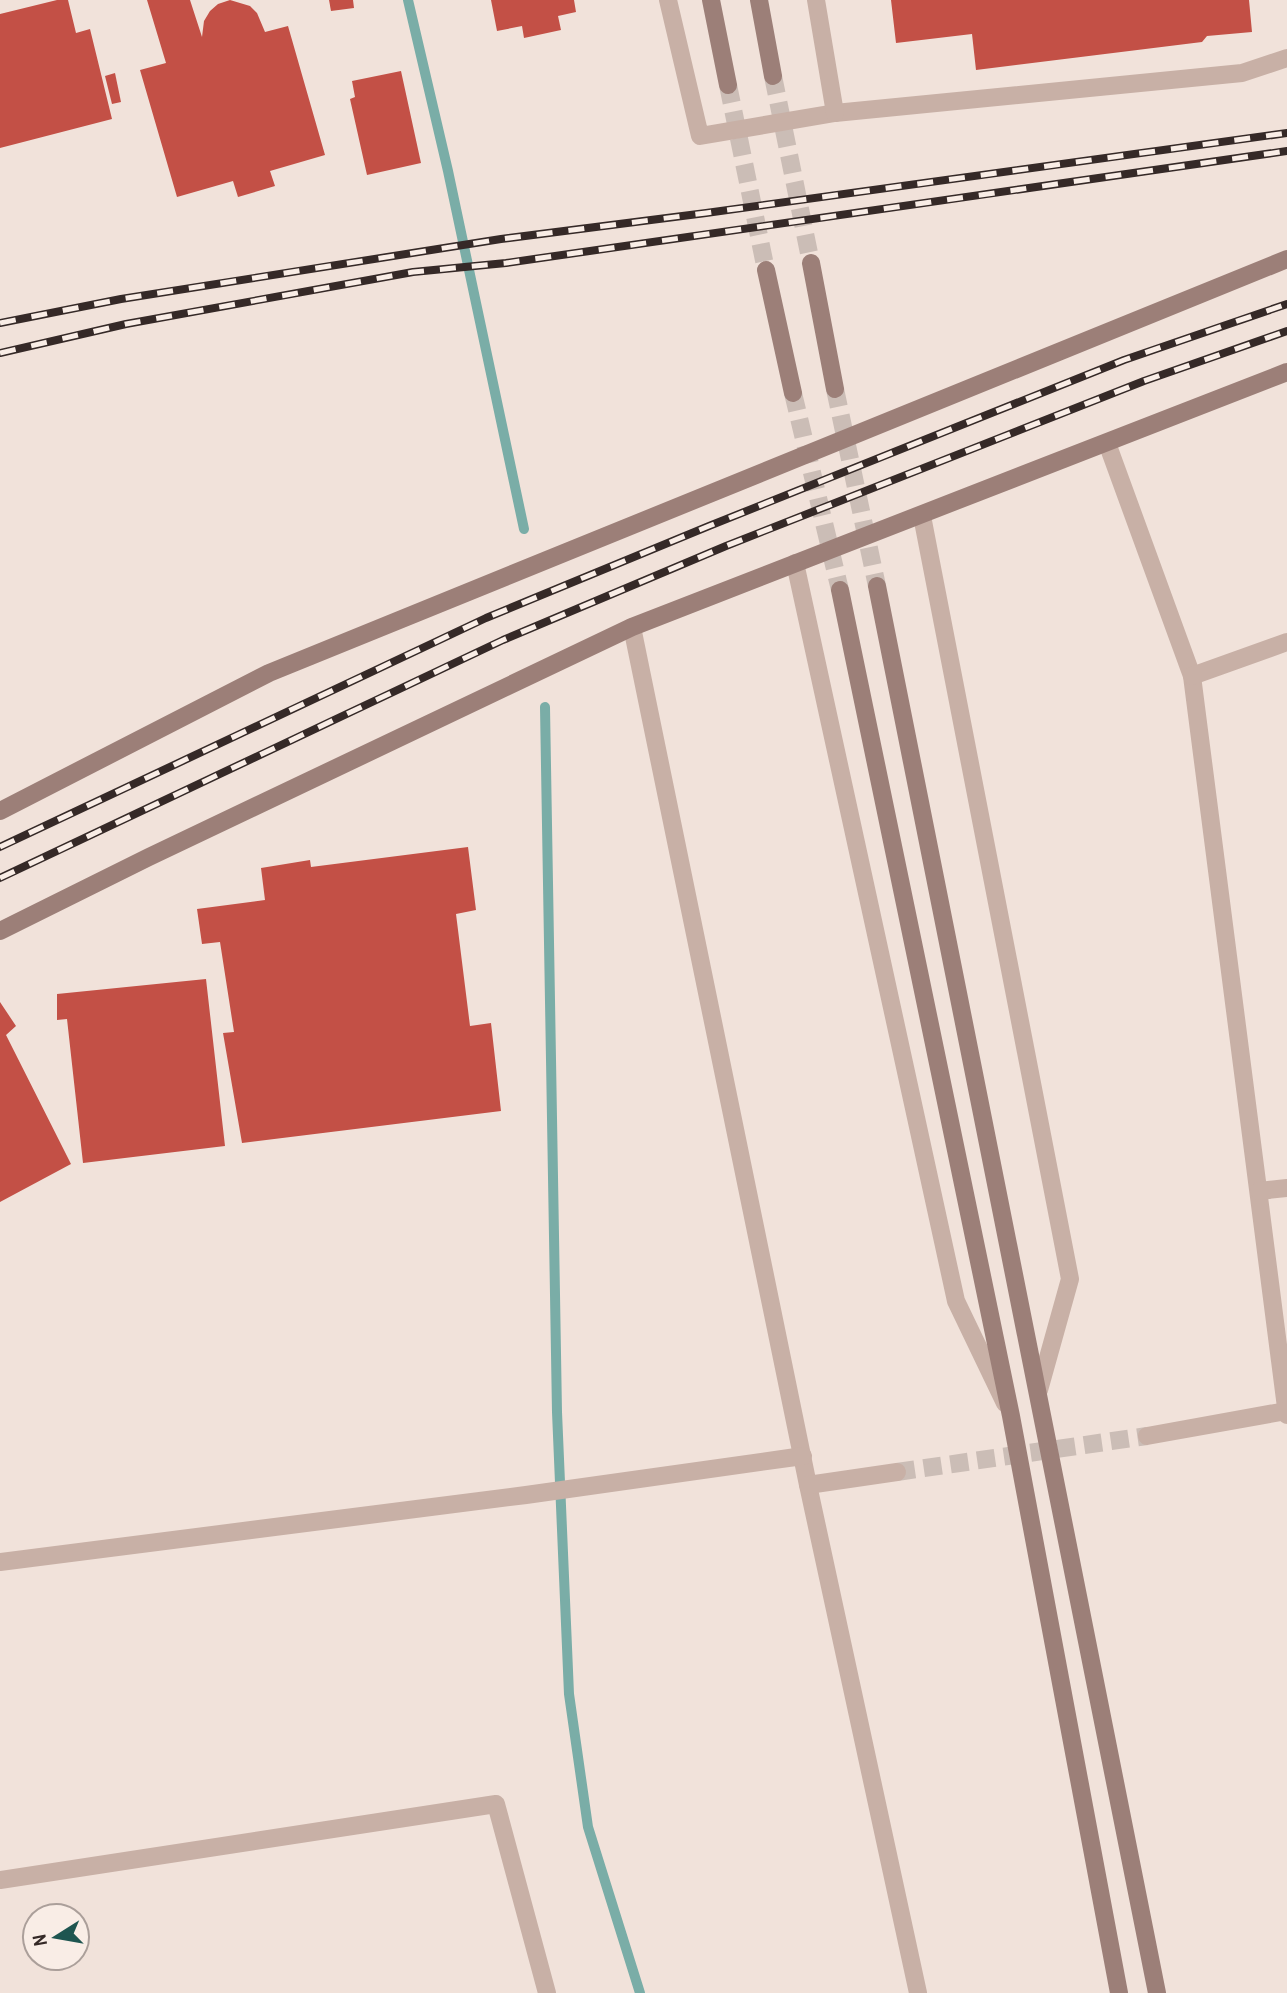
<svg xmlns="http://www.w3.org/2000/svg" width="1287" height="1993" font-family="'Archivo Narrow',sans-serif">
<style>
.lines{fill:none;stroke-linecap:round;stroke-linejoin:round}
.stream{stroke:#7aada7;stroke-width:10}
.building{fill:#c35046}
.street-tunnel{stroke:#cbbdb6;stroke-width:18;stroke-dasharray:18 9;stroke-linecap:butt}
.secondary-tunnel{stroke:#cbbdb6;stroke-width:18;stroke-dasharray:18 9;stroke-linecap:butt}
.street{stroke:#c8b0a6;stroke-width:18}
.secondary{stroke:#9c7f78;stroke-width:18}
.rail-casing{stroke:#352927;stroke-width:8}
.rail{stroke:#f9ede6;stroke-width:5;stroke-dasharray:16;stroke-linecap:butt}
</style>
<rect width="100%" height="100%" fill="#f1e2da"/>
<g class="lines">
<!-- stream -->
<g class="stream">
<polyline points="408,0 448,171 524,529"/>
<polyline points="545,707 557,1412 569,1694 588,1827 640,1993"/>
</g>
</g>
<!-- building -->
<g class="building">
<polygon points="57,0 68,0 76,33 90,29 112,119 0,148 0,14"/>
<polygon points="147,0 190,0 202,37 204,21 210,11 218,4 230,0 250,6 257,13 265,32 288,26 325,155 270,171 275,186 238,197 233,181 177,197 140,70 166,63"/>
<polygon points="329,0 353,0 354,8 331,11"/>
<polygon points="491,0 574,0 576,12 558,16 561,30 524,38 522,26 497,31"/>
<polygon points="891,0 1249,0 1252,32 1207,36 1202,42 976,70 972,34 896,43"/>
<polygon points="401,71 421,163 367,175 350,99 355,97 352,81"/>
<polygon points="115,73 121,102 112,104 105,76"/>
<polygon points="468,847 476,910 456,914 470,1026 491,1023 501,1111 242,1143 223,1033 234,1032 220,942 202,944 197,909 265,900 261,868 310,860 311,867"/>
<polygon points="206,979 225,1146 83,1163 67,1019 57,1020 57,994"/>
<polygon points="0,1002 16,1026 6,1035 71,1164 0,1202"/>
</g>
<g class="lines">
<!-- street-tunnel -->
<polyline class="street-tunnel" points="897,1472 1147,1436"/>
<!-- secondary-tunnel -->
<g class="secondary-tunnel">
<polyline points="773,76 811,263"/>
<polyline points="728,85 766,270"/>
<polyline points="835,389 877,586"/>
<polyline points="793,393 840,590"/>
</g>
<!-- street -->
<g class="street">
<polyline points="668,0 700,136 835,113 1242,73 1287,58"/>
<polyline points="816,0 835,113"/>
<polyline points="1107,443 1192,676 1287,1415"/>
<polyline points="922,516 1070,1279 1039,1390"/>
<polyline points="795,563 956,1301 1005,1403"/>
<polyline points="632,627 808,1485 918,1993"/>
<polyline points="1192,676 1287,642"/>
<polyline points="1259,1191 1287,1188"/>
<polyline points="1147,1436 1286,1411"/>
<polyline points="808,1485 897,1472"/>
<polyline points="0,1562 526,1495 803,1456"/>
<polyline points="0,1880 496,1804 547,1993"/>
</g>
<!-- secondary -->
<g class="secondary">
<polyline points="711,0 728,85"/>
<polyline points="759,0 773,76"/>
<polyline points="811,263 835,389"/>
<polyline points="766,270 793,393"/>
<polyline points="877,586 1157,1993"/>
<polyline points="840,590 1011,1416 1119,1993"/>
<polyline points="0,811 269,673 1287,259"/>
<polyline points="0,931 149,857 632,627 1287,372"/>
</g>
<defs>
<g id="rail">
<polyline points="0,323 121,299 501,239 706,213 1287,133"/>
<polyline points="0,353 126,324 413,272 506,263 1287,151"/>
<polyline points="0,847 486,618 709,526 1124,360 1287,304"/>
<polyline points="0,878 503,640 726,546 1144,381 1287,331"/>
</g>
</defs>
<!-- rail casing -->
<use href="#rail" class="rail-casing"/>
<!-- rail -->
<use href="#rail" class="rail"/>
</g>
<!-- north arrow -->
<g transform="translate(56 1937) rotate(259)"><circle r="33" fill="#f9ede6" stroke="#ab9f9a" stroke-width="2"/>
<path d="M0-5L12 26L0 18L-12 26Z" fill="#1e5550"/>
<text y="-10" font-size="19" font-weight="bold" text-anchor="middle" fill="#352927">N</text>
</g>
</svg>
